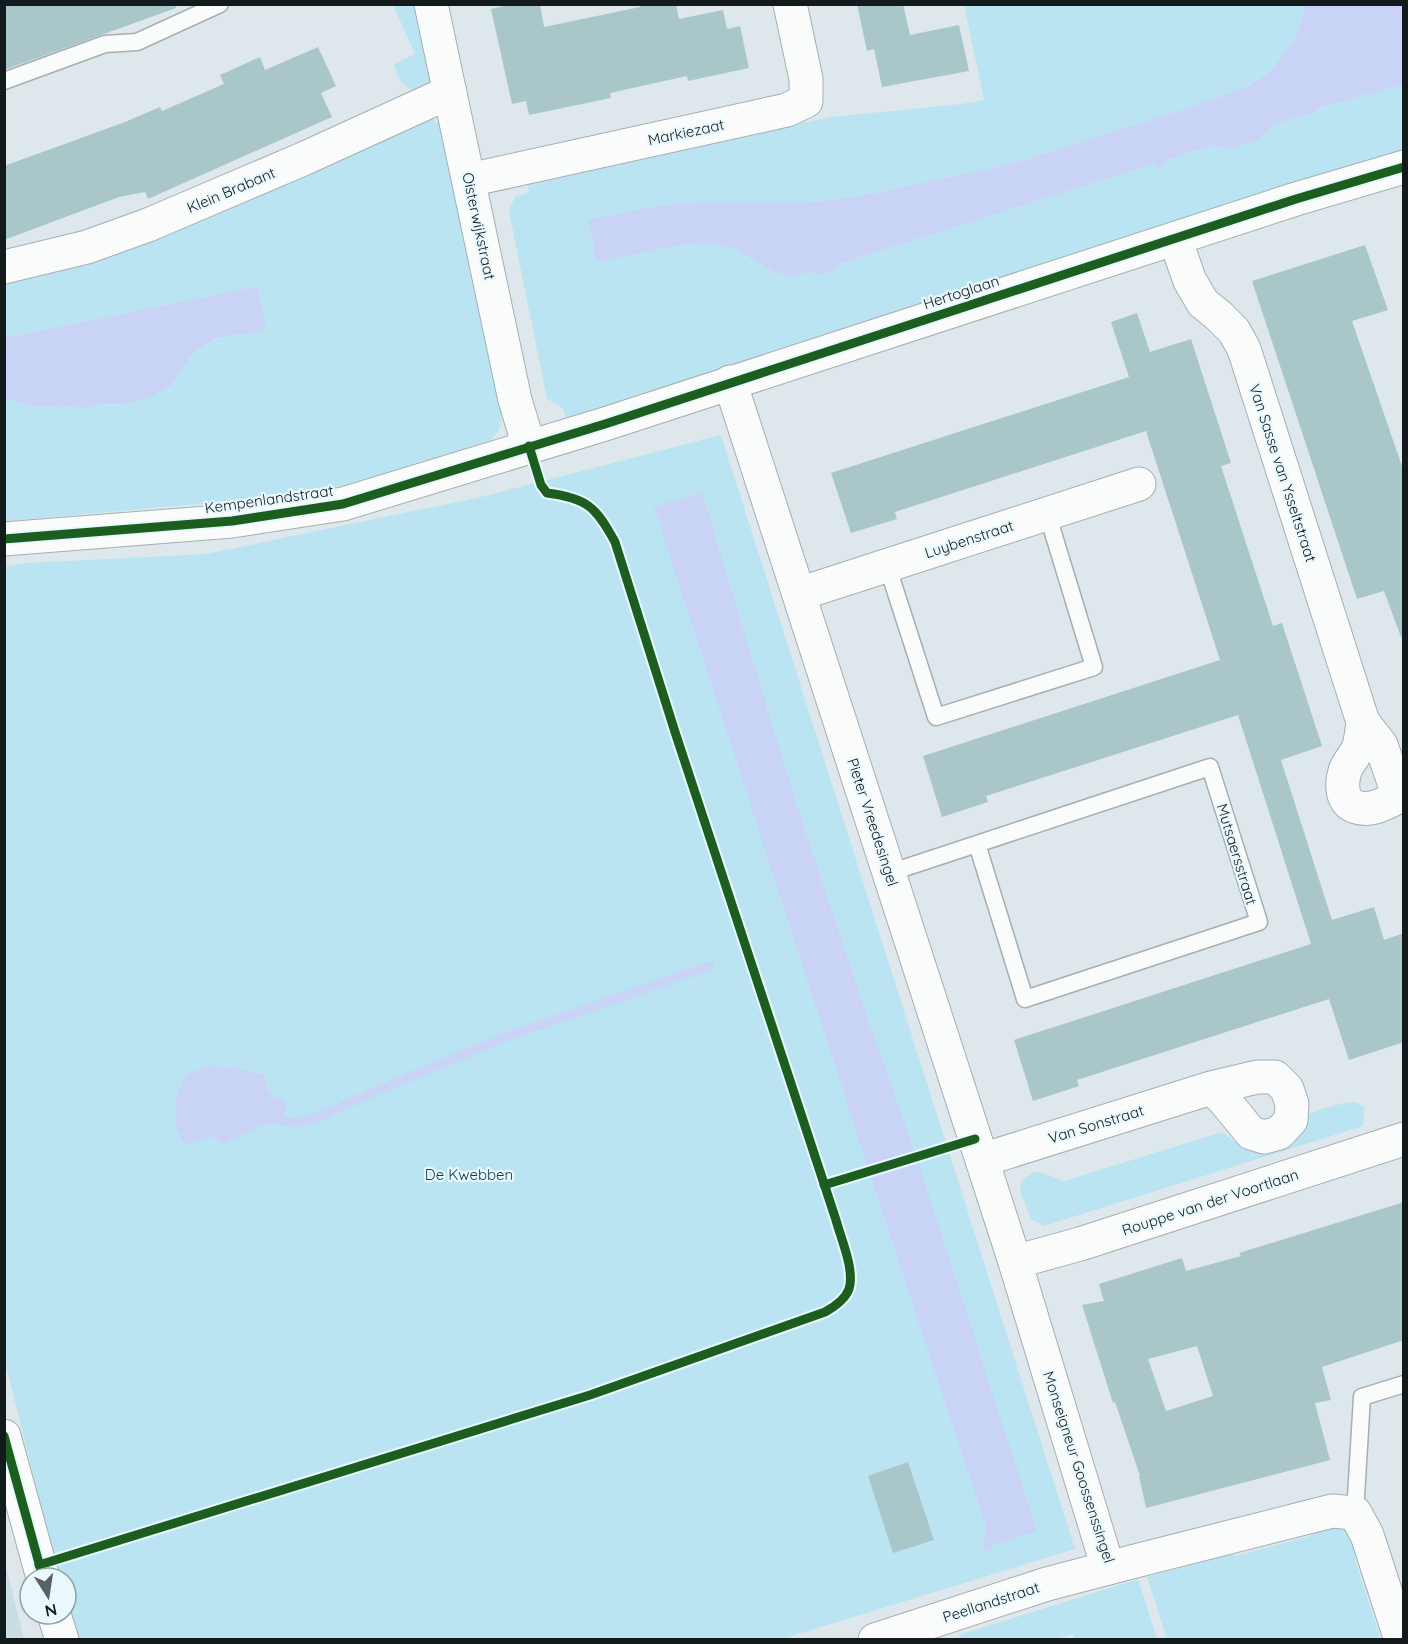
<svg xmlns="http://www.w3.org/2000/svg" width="1408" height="1644" font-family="Quicksand,sans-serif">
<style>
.built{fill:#c9dde4}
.green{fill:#bbe4f2}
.water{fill:#c8d3f6}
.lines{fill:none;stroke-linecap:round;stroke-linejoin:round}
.stream{stroke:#c8d3f6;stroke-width:9}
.building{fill:#a9c7c9;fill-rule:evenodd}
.lane-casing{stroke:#a6aeb1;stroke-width:19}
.street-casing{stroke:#a6aeb1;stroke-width:35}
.secondary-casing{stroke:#a6aeb1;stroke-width:35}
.lane{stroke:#fafcfc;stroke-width:16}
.street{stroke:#fafcfc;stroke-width:33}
.secondary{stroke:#fafcfc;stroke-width:33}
.cycleway-casing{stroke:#e8f8fd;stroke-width:13}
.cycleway{stroke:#1b5e20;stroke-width:9}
.labels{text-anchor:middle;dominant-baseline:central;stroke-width:4.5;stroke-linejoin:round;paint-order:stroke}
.street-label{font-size:15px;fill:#131a1c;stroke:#e8f8fd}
.park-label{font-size:15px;fill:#083d4c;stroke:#e8f8fd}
</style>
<rect width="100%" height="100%" fill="#dee8ec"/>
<!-- built -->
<polygon class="built" points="4,1564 5,1564 24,1639 5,1639"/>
<!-- green -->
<g class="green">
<path d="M 393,5 L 415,5 L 430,81 C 424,90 410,93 402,83 C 398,78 396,70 394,64 L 415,54 Z"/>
<polygon points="964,5 1304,5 1304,15 1294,40 1269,73 1244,88 1188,108 1031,158 983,170 855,197 803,203 695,203 656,206 589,220 592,241 679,245 709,243 734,249 773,271 790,277 811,272 835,271 839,264 1153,164 1157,167 1165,161 1212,145 1231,149 1247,144 1262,137 1273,125 1318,111 1318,109 1400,84 1403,84 1403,152 566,419 563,408 547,399 509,212 511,205 516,196 529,193 527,182 831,117 961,104 984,100"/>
<polygon points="428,118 435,120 441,127 501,412 501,423 498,432 493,438 485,443 345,485 313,492 257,499 5,521 5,399 16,401 32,406 88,408 102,404 115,405 172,385 194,352 218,338 241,334 253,333 261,305 258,286 5,338 5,282"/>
<polygon points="721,435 1075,1549 782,1639 75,1639 66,1604 66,1578 59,1578 5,1362 5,567 26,563 206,554 481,497"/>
<path d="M 1355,1102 L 1365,1107 L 1363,1126 L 1044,1226 L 1031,1219 L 1020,1191 L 1021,1182 L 1032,1172 L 1042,1173 L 1064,1181 L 1222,1132 L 1238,1144 L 1250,1149 C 1285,1127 1312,1106 1355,1102 Z"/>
<polygon points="1341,1522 1359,1542 1355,1555 1355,1560 1381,1639 1167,1639 1147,1577 1221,1557 1219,1550 1221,1550 1235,1556 1310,1536 1323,1523"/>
<polygon points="1138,1579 1157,1639 1075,1639 1073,1634 1053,1639 956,1640 960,1637 959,1635"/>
</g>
<!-- water -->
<g class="water">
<polygon points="1304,5 1403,5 1403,84 1319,108 1318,111 1273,125 1262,137 1247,144 1231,149 1212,145 1165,161 1163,167 1157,167 1153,164 839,264 835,271 819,275 811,272 790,277 773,271 734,249 709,243 679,245 597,262 588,220 656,206 695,203 803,203 855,197 983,170 1031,158 1188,108 1244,88 1269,73 1294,40 1304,15"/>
<polygon points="258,286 266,327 253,333 241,334 217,338 194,352 172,385 154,395 126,404 102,404 88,408 32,406 16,401 5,399 5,338"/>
<polygon points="702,492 792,790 871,1028 914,1149 1037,1531 992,1545 990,1550 985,1551 983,1548 986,1527 872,1180 654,507"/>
<polygon points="207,1067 235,1068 264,1075 270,1094 287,1103 283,1121 261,1126 222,1144 214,1136 185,1145 176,1127 176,1098 186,1075"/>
</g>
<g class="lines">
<!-- stream -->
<polyline class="stream" points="272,1117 283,1121 297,1123 323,1115 369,1094 503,1038 710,966"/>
</g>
<!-- building -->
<g class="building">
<polygon points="4,4 175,4 176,8 4,70"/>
<polygon points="513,4 540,4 544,27 640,7 640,4 676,4 679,19 723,10 727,29 740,26 749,68 688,81 687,76 610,93 611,98 529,115 526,101 512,104 491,9"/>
<polygon points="857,4 903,4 910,35 959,25 969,71 882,87 874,49 867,51"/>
<polygon points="318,47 336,86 321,93 332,117 148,199 145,192 119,197 4,240 4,166 125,122 160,107 162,111 224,84 220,75 260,57 265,70"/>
<polygon points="1365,245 1388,310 1352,321 1404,472 1404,637 1401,637 1384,591 1357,599 1252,281"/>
<polygon points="1137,313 1150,352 1191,339 1231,463 1221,466 1273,626 1282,623 1322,746 1281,760 1332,920 1374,907 1384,940 1404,933 1404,1042 1349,1060 1329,999 1077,1080 1079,1086 1033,1101 1014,1040 1311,944 1255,768 1238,715 986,796 988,802 942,817 923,756 1220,660 1146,431 895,512 897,519 851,533 831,473 1129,377 1111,322"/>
<path d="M 1404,1202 L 1404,1340 L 1322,1367 L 1331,1400 L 1315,1403 L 1330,1460 L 1146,1508 L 1139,1476 L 1140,1476 L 1115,1402 L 1113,1403 L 1082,1305 L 1104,1301 L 1099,1284 L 1182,1258 L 1186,1271 L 1241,1256 L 1239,1253 ZM 1197,1346 L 1213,1396 L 1166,1411 L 1148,1359 Z"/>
<polygon points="908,1462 934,1540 893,1553 868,1476"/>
</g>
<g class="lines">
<defs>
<g id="lane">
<polyline points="4,81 105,44 137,42 220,4"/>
<polyline points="887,565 936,717 1094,667 1047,513"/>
<polyline points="889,873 1210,767 1259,922 1025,999 977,844"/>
<polyline points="1355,1513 1362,1397 1404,1384"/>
</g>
<g id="street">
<polyline points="431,4 515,400 529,446"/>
<polyline points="469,180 787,110 806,101 806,79 790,4"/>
<path d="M 1175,239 L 1190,281 L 1203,303 L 1219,316 L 1234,331 L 1244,349 L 1363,722 L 1381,745 L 1396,788 L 1392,800 C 1380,806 1369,811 1356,807 C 1341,802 1341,784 1345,771 C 1348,762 1356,755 1359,746 C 1361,739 1362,730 1363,722"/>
<polyline points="4,267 87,247 148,225 303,159 450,92"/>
<polyline points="730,382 1015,1262 1108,1568 1332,1511 1355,1513 1367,1535 1401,1640"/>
<polyline points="799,594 1139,484"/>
<polyline points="982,1160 1211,1088 1224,1100 1251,1133 1264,1137 1279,1133 1291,1120 1292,1104 1287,1089 1275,1077 1257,1077 1211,1088"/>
<polyline points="1015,1262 1080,1244 1404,1139"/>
<polyline points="875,1640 1047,1584 1108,1568"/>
</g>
<g id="secondary">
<polyline points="4,539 232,521 343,504 605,424 1296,199 1404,167"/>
<polyline points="4,1436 43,1578"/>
<polyline points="54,1614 62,1640"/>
</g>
</defs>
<!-- lane casing -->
<use href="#lane" class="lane-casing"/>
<!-- street casing -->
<use href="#street" class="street-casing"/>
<!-- secondary casing -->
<use href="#secondary" class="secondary-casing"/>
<!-- lane -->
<use href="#lane" class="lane"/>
<!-- street -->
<use href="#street" class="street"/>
<!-- secondary -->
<use href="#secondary" class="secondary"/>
<defs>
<g id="cycleway">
<polyline points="4,539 232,521 343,504 605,424 1296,199 1404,167"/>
<polyline points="824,1185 975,1139"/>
<polyline points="4,1436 43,1578"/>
<path d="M 39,1565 L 590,1395 L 825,1312 C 834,1307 845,1300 849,1289 C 855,1270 841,1239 836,1220 L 675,732 L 615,542 C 596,507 587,498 547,493 L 541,485 L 529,446"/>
</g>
</defs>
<!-- cycleway casing -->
<use href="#cycleway" class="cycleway-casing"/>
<!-- cycleway -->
<use href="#cycleway" class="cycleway"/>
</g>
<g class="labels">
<!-- street labels -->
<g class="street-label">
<text transform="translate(686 132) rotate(-12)">Markiezaat</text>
<text transform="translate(231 190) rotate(-23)">Klein Brabant</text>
<text transform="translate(479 226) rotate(78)">Oisterwijkstraat</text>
<text transform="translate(961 292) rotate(-18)">Hertoglaan</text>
<text transform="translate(1283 473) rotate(72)">Van Sasse van Ysseltstraat</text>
<text transform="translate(269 499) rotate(-8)">Kempenlandstraat</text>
<text transform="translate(969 539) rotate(-18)">Luybenstraat</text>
<text transform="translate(873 822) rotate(72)">Pieter Vreedesingel</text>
<text transform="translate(1237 854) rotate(73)">Mutsaersstraat</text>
<text transform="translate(1096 1124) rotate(-17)">Van Sonstraat</text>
<text transform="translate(1210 1202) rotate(-18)">Rouppe van der Voortlaan</text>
<text transform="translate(1079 1467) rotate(72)">Monseigneur Goossenssingel</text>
<text transform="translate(991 1602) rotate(-18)">Peellandstraat</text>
</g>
<!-- park labels -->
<g class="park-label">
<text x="469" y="1174">De Kwebben</text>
</g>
</g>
<!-- border -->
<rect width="1408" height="1644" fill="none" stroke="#131a1c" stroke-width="12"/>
<!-- north arrow -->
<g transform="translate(48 1596) rotate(168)"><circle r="28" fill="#e8f8fd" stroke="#939fa3" stroke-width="1.5"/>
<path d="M0-4.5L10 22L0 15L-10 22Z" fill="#5a6265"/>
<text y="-9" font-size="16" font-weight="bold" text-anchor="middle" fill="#131a1c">N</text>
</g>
</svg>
